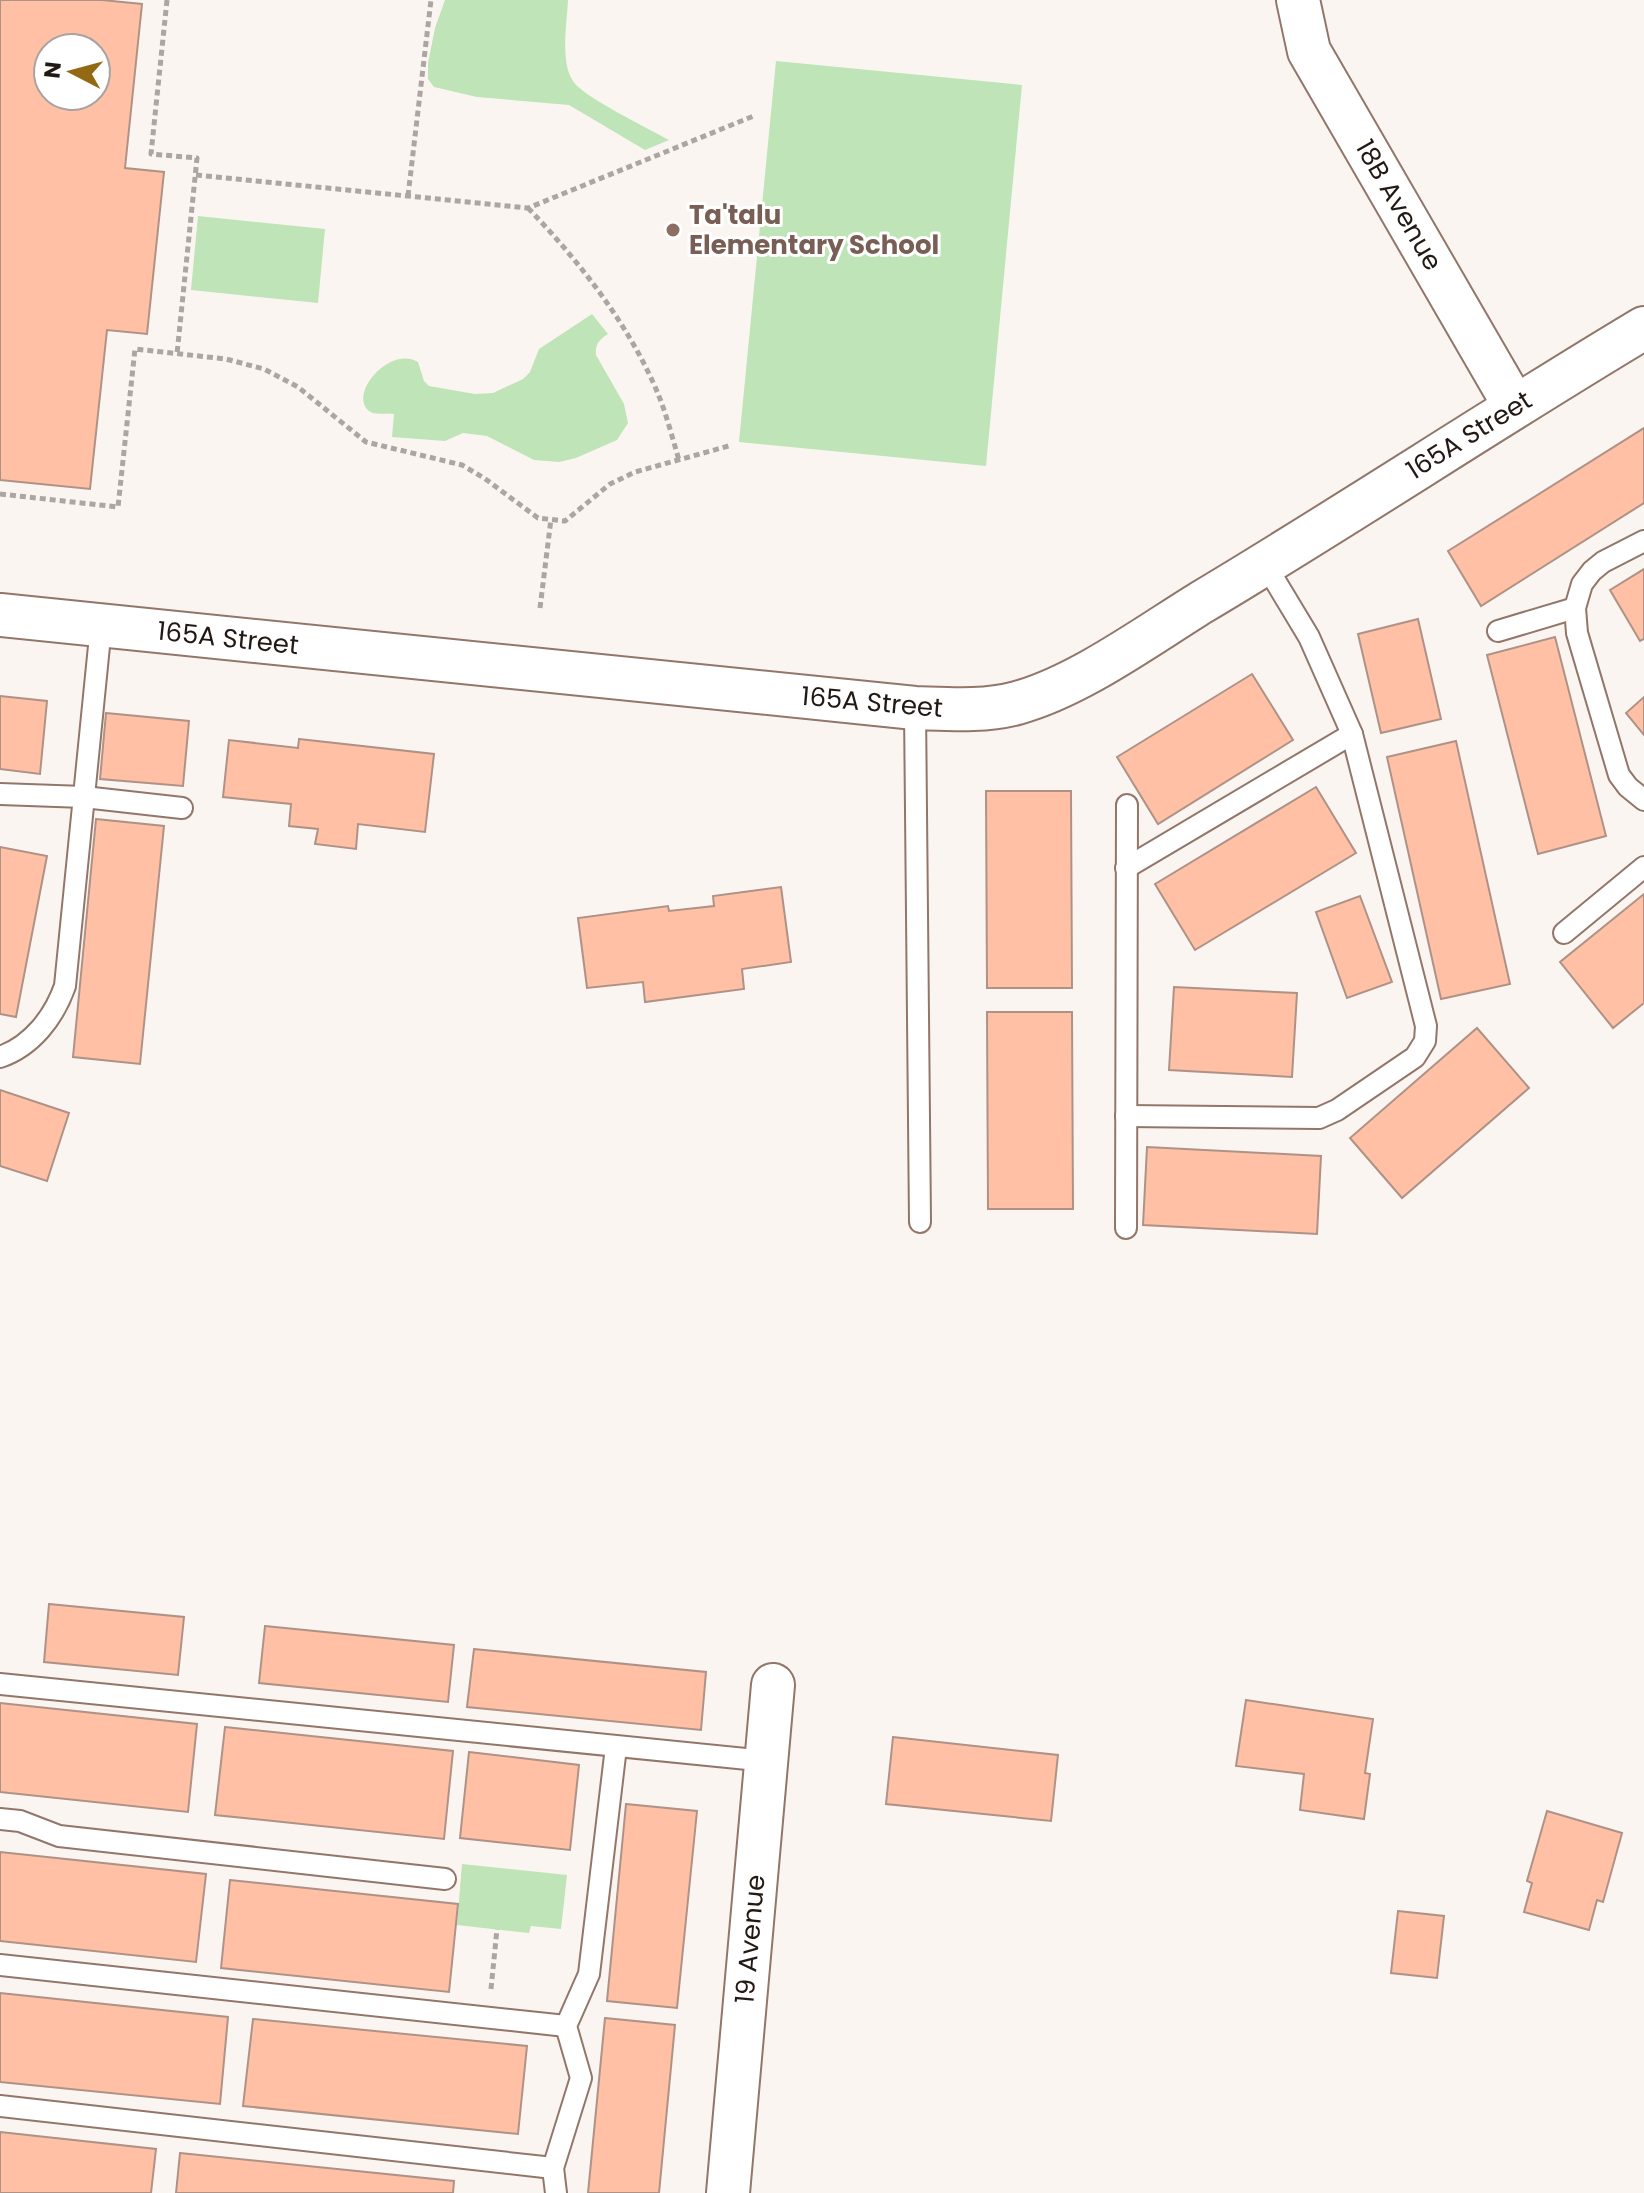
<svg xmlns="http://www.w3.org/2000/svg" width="1644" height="2193" font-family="Poppins,sans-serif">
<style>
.green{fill:#bee4b7}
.building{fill:#ffc0a5;stroke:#af9286;stroke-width:2;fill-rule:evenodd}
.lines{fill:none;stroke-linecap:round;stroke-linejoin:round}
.lane-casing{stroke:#92766a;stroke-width:24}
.street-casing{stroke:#92766a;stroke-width:46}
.path{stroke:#ada5a2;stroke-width:5;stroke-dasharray:6 4;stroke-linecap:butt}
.lane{stroke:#fff;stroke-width:20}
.street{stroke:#fff;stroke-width:42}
.education-dot{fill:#8d6e63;stroke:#fff;stroke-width:3}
.labels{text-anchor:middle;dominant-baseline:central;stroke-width:6;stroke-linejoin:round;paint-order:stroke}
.street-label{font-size:26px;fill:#231914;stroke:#fff}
.education-label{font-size:26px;font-weight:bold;fill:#785e54;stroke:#fff;text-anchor:start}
</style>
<rect width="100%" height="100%" fill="#fbf5f2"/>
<!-- green -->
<g class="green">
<path d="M 445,0 L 568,0 C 567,22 560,62 573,81 C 583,97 650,129 669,140 L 645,150 L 569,105 L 477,97 L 434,87 L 428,79 L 428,63 L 435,28 Z"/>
<polygon points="776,61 1022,85 986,466 739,442"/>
<polygon points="198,216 325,229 318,303 191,290"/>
<path d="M 592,314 L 608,334 C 599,340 595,344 596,355 L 624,404 L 628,423 L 617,440 L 576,458 L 559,462 L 534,460 L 487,436 L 463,433 L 445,441 L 392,437 L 394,414 C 387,412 375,416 369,411 C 348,395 389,345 418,362 L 424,381 L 429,386 L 475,394 L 493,393 L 523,379 L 530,372 L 539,349 Z"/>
<polygon points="462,1864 567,1875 561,1929 531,1926 529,1933 457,1925"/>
</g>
<!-- building -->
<g class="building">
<path d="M 0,0 L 102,0 L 142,4 L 125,168 L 164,172 L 147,334 L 107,330 L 90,489 L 0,480 ZM 48,48 L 96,48 L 96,96 L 48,96 Z"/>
<polygon points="1644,428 1644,503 1481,606 1448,551"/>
<polygon points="1644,569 1644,639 1640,641 1610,590"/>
<polygon points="1418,619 1441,719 1381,733 1358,634"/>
<polygon points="1555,637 1606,836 1538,854 1487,655"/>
<polygon points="1252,674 1293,740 1158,824 1117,757"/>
<polygon points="0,696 47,701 40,774 0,769"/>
<polygon points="1644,697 1644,735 1626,713"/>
<polygon points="106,713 189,721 183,786 100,779"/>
<polygon points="299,739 434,754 425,832 358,824 356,849 315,844 318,829 289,826 291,804 223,797 229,740 298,748"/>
<polygon points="1456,741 1510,984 1441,999 1387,757"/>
<polygon points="1316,787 1356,853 1195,950 1155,884"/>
<polygon points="986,791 1071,791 1072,988 987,988"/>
<polygon points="96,819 164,826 140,1064 73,1057"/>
<polygon points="0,847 47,856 16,1017 0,1014"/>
<polygon points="781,887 791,962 742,969 744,989 645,1002 643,982 587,988 578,918 668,906 669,911 714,906 713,896"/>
<polygon points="1644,894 1644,1003 1613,1028 1560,962"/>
<polygon points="1360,896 1392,982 1347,998 1316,912"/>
<polygon points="1174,987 1297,993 1292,1077 1169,1070"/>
<polygon points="987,1012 1072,1012 1073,1209 988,1209"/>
<polygon points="1477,1028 1529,1088 1402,1198 1350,1138"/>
<polygon points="0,1090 69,1113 47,1181 0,1166"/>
<polygon points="1147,1147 1321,1156 1317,1234 1143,1225"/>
<polygon points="49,1604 184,1617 178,1675 44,1662"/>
<polygon points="265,1626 454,1645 448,1702 259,1683"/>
<polygon points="474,1649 706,1672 701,1730 467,1707"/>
<polygon points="1246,1700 1373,1719 1365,1773 1370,1774 1364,1819 1300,1810 1304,1774 1236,1766"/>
<polygon points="0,1703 197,1724 188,1812 0,1792"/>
<polygon points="225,1727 453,1751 444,1839 215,1815"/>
<polygon points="893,1737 1058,1755 1051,1821 886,1804"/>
<polygon points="469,1752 579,1765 570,1850 460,1838"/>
<polygon points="626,1804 697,1811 677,2008 607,2001"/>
<polygon points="1547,1811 1622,1833 1603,1902 1597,1900 1589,1930 1524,1912 1532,1883 1527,1881"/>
<polygon points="0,1852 206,1874 196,1962 0,1941"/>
<polygon points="230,1880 458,1904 449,1992 221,1968"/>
<polygon points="1398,1911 1444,1916 1437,1978 1391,1973"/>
<polygon points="0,1993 228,2017 220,2104 0,2082"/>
<polygon points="605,2018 675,2025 659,2193 588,2193"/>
<polygon points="253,2019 527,2046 518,2134 243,2106"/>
<polygon points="0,2132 156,2149 151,2193 0,2193"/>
<polygon points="180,2153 454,2181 453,2193 176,2193"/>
</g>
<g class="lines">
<defs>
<g id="lane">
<polyline points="1644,541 1603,562 1592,571 1582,584 1575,608 1577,633 1619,775 1628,787 1644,800"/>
<polyline points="1498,631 1575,608"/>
<polyline points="915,708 920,1222"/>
<polyline points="0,794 84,797 182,808"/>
<polyline points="1126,868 1352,734"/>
<polyline points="1564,933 1644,867"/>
<path d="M 0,1057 C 32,1046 54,1017 65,986 L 101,626"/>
<polyline points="1126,1116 1319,1118 1337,1110 1415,1057 1425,1041 1426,1026 1352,734 1309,637 1265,564"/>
<polyline points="1126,1228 1127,805"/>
<polyline points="0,1684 766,1761"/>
<polyline points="0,1819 20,1821 59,1836 445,1879"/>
<polyline points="0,1965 566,2026"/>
<polyline points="0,2106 553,2168"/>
<polyline points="556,2193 553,2168 581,2078 566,2026 589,1974 616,1747"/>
</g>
<g id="street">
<polyline points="1298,0 1309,51 1514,405"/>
<path d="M 0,615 L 915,708 C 948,709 984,712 1017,703 C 1079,686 1147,636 1202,602 C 1351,513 1495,417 1644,328"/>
<polyline points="728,2193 773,1685"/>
</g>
</defs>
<!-- lane casing -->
<use href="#lane" class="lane-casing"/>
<!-- street casing -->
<use href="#street" class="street-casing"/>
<!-- path -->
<g class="path">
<polyline points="167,0 151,154 197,158 177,354"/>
<polyline points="196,175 528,208 756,115"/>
<polyline points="408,196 431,0"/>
<path d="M 528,208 C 578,260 627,322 656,389 C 666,412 672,437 679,460"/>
<polyline points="0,494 118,507 135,349 226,359 264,369 298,387 366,442 462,465 484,478 538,518 565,521 610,484 635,472 732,445"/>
<polyline points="540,608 551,519"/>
<polyline points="491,1989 497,1929"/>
</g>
<!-- lane -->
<use href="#lane" class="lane"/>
<!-- street -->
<use href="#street" class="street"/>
</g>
<!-- markers -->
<circle class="education-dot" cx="673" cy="230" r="8"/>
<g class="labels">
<!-- street labels -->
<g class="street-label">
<text transform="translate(1399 205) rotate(60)">18B Avenue</text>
<text transform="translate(1469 435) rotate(-32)">165A Street</text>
<text transform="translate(228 638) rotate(6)">165A Street</text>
<text transform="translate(872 702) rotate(5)">165A Street</text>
<text transform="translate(750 1939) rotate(-85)">19 Avenue</text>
</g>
<!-- education labels -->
<g class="education-label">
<text x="689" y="215">Ta'talu<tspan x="689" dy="30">Elementary School</tspan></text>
</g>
</g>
<!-- north arrow -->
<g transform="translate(72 72) rotate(276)"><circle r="38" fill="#ffffff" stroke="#a7a3a1" stroke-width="2"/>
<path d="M0-6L14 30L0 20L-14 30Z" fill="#936a13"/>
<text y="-12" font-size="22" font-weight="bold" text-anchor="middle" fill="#231914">N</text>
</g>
</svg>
